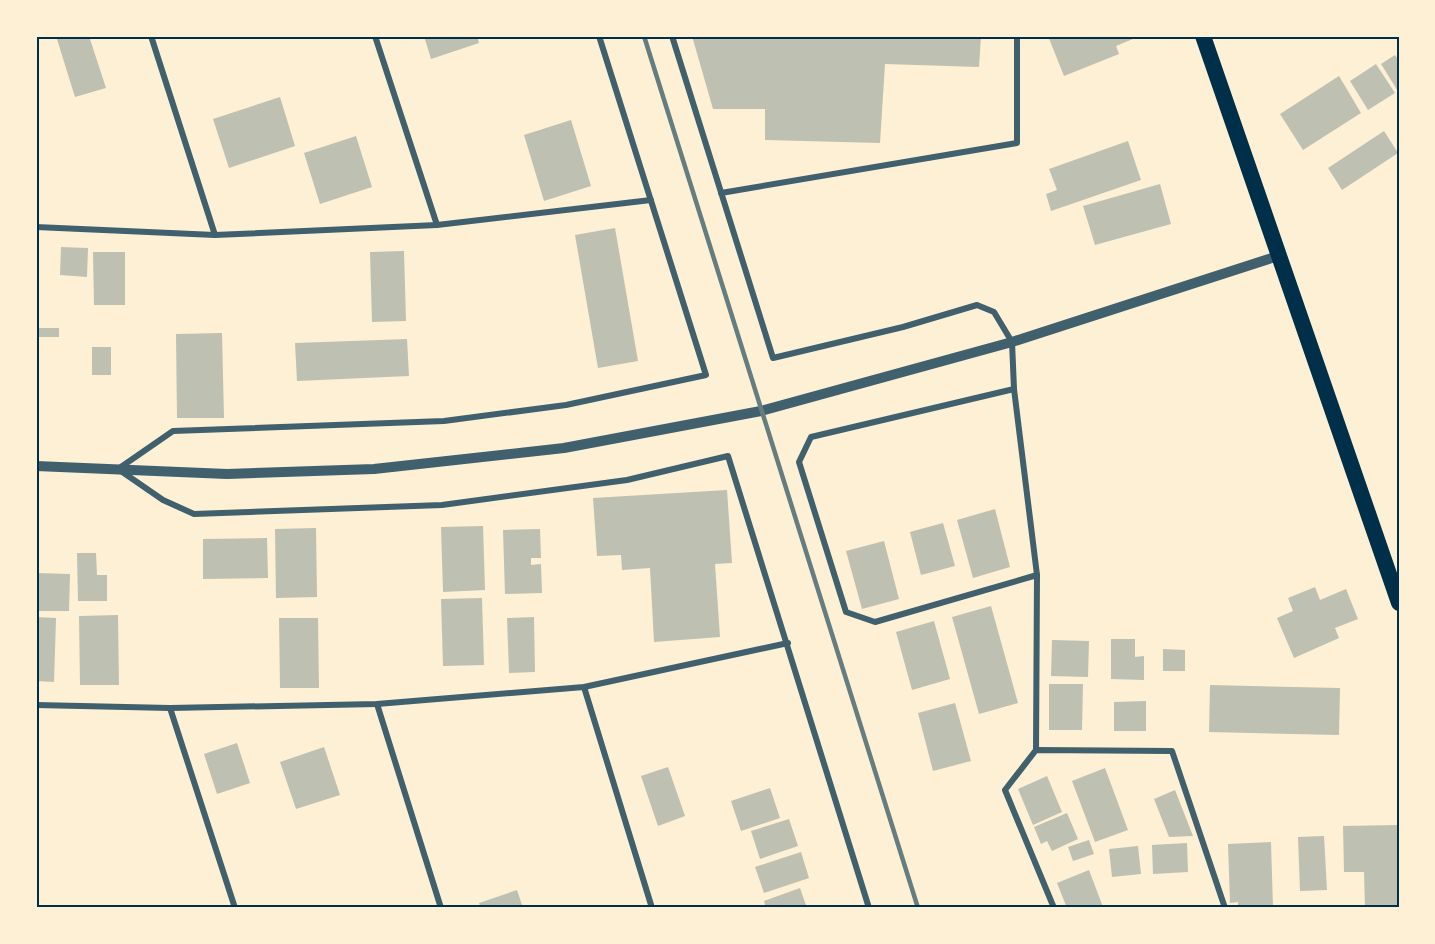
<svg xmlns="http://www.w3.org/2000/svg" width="1435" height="944" font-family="'Sofia Sans Condensed',sans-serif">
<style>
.building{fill:#bec0b2}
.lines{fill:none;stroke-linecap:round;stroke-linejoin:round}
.minor{stroke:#3f606c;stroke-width:6}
.tertiary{stroke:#3f606c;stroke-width:10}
.trunk{stroke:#003049;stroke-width:16}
.rail{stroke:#657d81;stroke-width:4.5}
.neatline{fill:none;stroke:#003049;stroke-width:2}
</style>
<rect width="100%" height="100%" fill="#fdf0d5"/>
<!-- building -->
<g class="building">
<polygon points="56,36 89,36 106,88 75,97"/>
<polygon points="424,36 477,36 479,43 431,59"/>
<polygon points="692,36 981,36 979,67 885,64 880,143 765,140 765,109 713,109"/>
<polygon points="1048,36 1140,36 1116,46 1119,54 1064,76"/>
<polygon points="1395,55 1399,61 1399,93 1381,64"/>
<polygon points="1376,64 1395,93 1368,110 1350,81"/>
<polygon points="1339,76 1361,113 1303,150 1280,114"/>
<polygon points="280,97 295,146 229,168 213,119"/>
<polygon points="571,120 591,186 544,201 524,135"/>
<polygon points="1384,131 1398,153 1342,190 1328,168"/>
<polygon points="356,136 372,187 320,204 304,153"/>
<polygon points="1128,141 1141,180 1051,211 1046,194 1057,190 1049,169"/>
<polygon points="1160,184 1171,224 1095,245 1083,206"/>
<polygon points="615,228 638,361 598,368 575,235"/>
<polygon points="61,247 88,248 87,277 60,275"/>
<polygon points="404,251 406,321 372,322 370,252"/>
<polygon points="93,252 125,252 125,305 94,305"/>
<rect x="36" y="328" width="23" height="9"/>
<polygon points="222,333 224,418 177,418 176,334"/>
<polygon points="407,339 409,376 297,381 295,343"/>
<rect x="92" y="347" width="19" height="28"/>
<polygon points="727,490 732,563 715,564 720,637 654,642 650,568 622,570 621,555 597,556 593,498"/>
<polygon points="995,509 1010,567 973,578 957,520"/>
<polygon points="943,523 955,566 921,575 910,532"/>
<polygon points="483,526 485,590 443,592 441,527"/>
<polygon points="316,528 317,597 276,598 275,529"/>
<polygon points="540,529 541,558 531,558 531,565 541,564 542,593 505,594 503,530"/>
<polygon points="267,538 268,578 203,579 203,539"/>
<polygon points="884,541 899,599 862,609 846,551"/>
<polygon points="77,553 96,553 97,575 107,575 107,601 78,601"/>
<polygon points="36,573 70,574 69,611 36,611"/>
<polygon points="1315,587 1320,600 1346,589 1358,619 1335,628 1339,638 1294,658 1277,618 1293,611 1288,598"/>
<polygon points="482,598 484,665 443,666 441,599"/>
<polygon points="991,606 1018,703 979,714 952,617"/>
<polygon points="118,615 119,685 80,685 79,616"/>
<polygon points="36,617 56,618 54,682 36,681"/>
<polygon points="534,617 535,672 509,673 507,618"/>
<polygon points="279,618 318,618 319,688 280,688"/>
<polygon points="934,621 950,679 912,690 896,632"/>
<polygon points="1111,639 1135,639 1135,657 1144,656 1144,680 1111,679"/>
<polygon points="1052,640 1089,641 1088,677 1051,676"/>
<polygon points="1163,649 1185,650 1185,671 1163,671"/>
<polygon points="1049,684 1083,684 1082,730 1049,730"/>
<polygon points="1210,685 1340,688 1339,735 1209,732"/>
<polygon points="1146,701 1146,731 1114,731 1114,702"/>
<polygon points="955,703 971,761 933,771 918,713"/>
<polygon points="237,743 250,783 217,794 204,754"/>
<polygon points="324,747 340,795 296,809 280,762"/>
<polygon points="668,767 685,816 658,826 641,776"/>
<polygon points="1105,768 1128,830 1095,842 1072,781"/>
<polygon points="1047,776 1062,812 1033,825 1018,789"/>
<polygon points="770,788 780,818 741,831 731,801"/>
<polygon points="1175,790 1193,836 1169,837 1154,799"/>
<polygon points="1067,813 1078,839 1052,851 1047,841 1041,844 1034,827"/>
<polygon points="789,819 798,846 760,859 751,831"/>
<polygon points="1399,825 1399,908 1365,908 1364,872 1344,872 1343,826"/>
<polygon points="1324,836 1327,890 1300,891 1298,837"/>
<polygon points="1089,840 1094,854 1073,861 1068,847"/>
<polygon points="1271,842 1273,908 1238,908 1238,902 1230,903 1228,844"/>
<polygon points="1187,843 1188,872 1153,874 1152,845"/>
<polygon points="1138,846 1141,874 1112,877 1109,849"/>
<polygon points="801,852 809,878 764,893 755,867"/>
<polygon points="1089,870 1103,907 1067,908 1057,883"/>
<polygon points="800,888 807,908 766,908 764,901"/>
<polygon points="517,890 523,908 481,908 479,903"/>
</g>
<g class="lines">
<!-- minor -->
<g class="minor">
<polyline points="151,36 215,235"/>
<polyline points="375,36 437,225"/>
<polyline points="599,36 706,375 566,405 444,421 173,431 118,469 163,500 194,514 442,505 627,480 728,456 869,908"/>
<polyline points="672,36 773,358 903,327 977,305 994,312 1012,342 1014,389 1037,575 1036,750"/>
<polyline points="721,193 1017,143 1017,36"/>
<polyline points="36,227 215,235 437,225 651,200"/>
<polyline points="1014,389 811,437 799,462 846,612 875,622 1037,575"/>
<polyline points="584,687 652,908"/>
<polyline points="377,704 441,908"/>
<polyline points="36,705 170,708 377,704 584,687 788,643"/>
<polyline points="170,708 235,908"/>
<polyline points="1054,908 1005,790 1036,750 1172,751 1225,908"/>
</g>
<!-- tertiary -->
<polyline class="tertiary" points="36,466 227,474 374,469 564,448 761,411 1012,342 1278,256"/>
<!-- trunk -->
<polyline class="trunk" points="1203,36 1399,603"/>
<!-- rail -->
<polyline class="rail" points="644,36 918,908"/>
</g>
<!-- border -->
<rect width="1435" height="944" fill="none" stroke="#fdf0d5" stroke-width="75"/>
<rect x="38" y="38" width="1360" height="868" class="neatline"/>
</svg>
